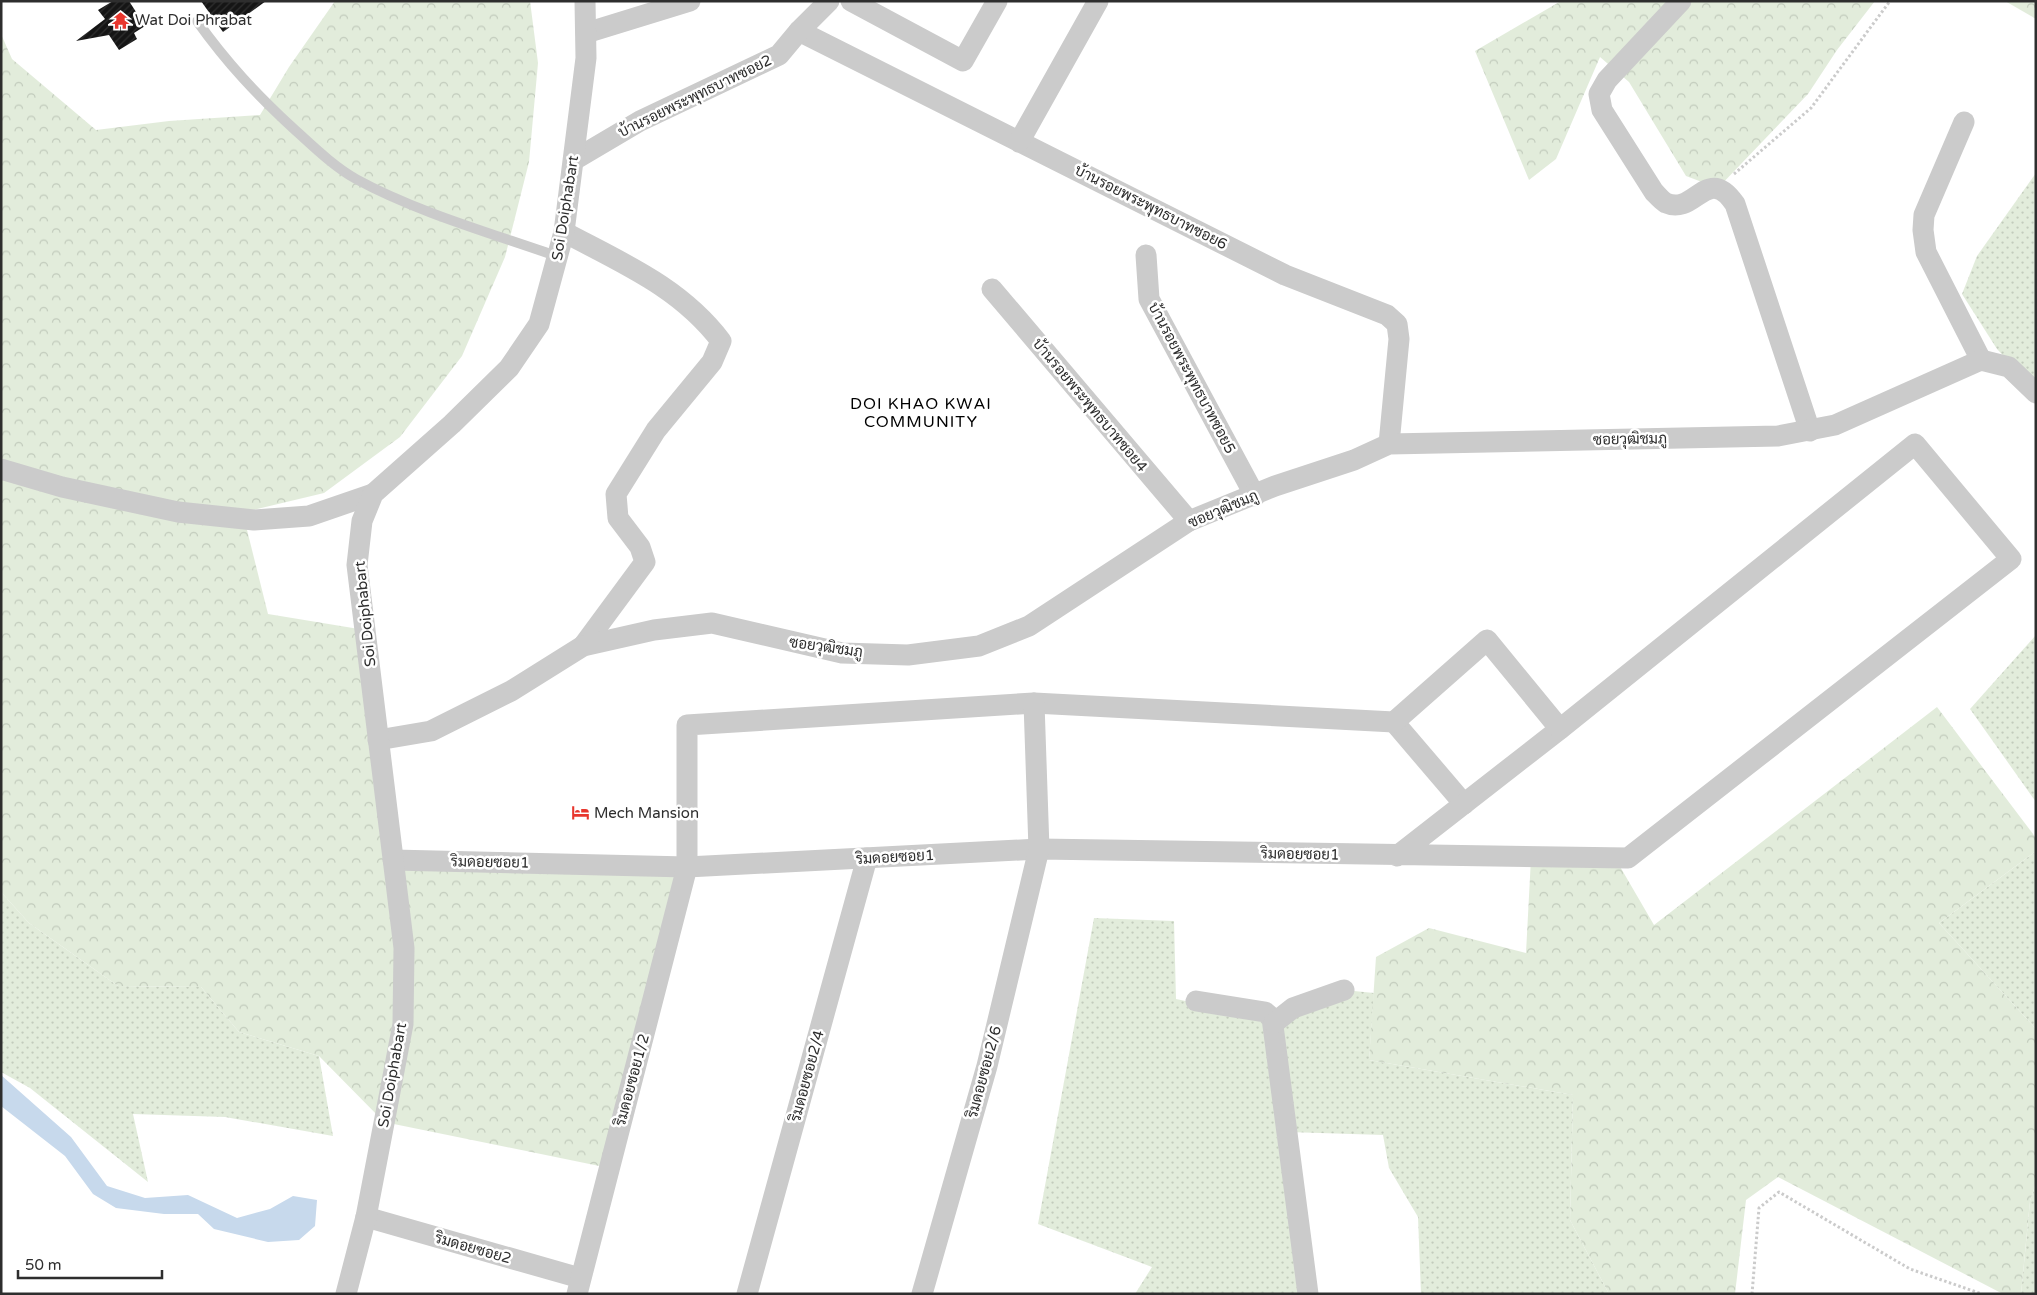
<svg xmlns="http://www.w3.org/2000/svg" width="2037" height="1295" font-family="'Varela Round',Sarabun,sans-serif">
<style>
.grass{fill:url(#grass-dots)}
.forest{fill:url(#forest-crowns)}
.water{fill:#c7d9ec}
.building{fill:url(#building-hatch)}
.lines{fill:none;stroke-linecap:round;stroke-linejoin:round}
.path{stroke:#cbcbcb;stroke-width:3;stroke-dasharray:2.5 2.5;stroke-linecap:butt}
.lane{stroke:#cbcbcb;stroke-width:10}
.street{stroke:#cbcbcb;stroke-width:21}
.labels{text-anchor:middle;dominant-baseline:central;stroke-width:5;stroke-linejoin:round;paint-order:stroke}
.poi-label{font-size:15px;fill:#2e2e2e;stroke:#fff;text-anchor:start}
.street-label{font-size:15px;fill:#2e2e2e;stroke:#fff}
.neighbourhood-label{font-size:16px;letter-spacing:1px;fill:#000;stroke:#fff}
</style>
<defs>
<pattern id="grass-dots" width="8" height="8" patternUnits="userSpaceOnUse" patternTransform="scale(1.25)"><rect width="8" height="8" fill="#e2ecdb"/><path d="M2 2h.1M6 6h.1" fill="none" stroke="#c2cbbc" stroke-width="1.8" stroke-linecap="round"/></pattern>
<pattern id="forest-crowns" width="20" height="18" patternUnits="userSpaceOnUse" patternTransform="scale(1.25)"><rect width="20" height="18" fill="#e2ecdb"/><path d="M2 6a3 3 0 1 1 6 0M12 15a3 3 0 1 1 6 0" fill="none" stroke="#c2cbbc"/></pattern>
<pattern id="building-hatch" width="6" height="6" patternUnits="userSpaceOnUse" patternTransform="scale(1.25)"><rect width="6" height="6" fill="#151515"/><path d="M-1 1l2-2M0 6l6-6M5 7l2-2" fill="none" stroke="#2f2f2f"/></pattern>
</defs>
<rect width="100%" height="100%" fill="#fff"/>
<!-- grass -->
<g class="grass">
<polygon points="2036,173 2036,391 1997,349 1962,294 1977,256"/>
<polygon points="2036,635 2036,802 1970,709"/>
<polygon points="2036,851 2036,1029 1939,923"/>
<polygon points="1,892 29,923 118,986 201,987 239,1032 319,1056 333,1136 225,1117 133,1114 148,1182 30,1088 1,1072"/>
<polygon points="1094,918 1174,921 1176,999 1263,1017 1299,1294 1135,1294 1152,1267 1038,1224"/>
<polygon points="1344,990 1374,993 1369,1060 1573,1095 1570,1220 1609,1294 1421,1294 1418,1217 1389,1168 1383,1135 1288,1132 1274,1023"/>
<polygon points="2036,1183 2036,1294 2021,1294 2030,1201"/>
</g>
<!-- forest -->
<g class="forest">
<polygon points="335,1 530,1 538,63 529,162 505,257 462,356 400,437 324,493 220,518 246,526 268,614 365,630 393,860 687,867 609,1168 384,1122 319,1056 239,1032 201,987 118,986 29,923 1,892 1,34 12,59 96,130 169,121 260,115 289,67"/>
<polygon points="1561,1 1875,1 1837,50 1808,94 1718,188 1686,176 1629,82 1600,57 1556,159 1529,180 1475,51"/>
<polygon points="2005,1 2036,1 2036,19"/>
<polygon points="1937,707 2036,838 2036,851 1939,923 2036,1029 2036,1183 2030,1201 2021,1294 2003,1294 1778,1177 1746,1200 1735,1294 1609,1294 1570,1220 1573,1095 1369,1060 1376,957 1429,928 1526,953 1531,858 1615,858 1654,925"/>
</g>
<!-- water -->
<polygon class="water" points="1,1075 71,1137 107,1186 145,1198 188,1195 237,1218 270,1209 293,1196 317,1200 315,1226 299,1240 268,1242 214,1229 198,1214 164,1214 116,1208 93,1194 65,1156 1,1106"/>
<!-- building -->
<g class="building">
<polygon points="113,1 129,1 145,26 134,33 137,39 119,50 109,35 76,41 105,19 98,10"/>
<polygon points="201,1 266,1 223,32"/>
</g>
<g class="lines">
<!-- path -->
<g class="path">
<polyline points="1734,174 1811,108 1890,1"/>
<polyline points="1752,1294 1759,1208 1779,1192 1910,1269 1982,1294"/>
</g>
<!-- lane -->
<path class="lane" d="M 197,21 C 227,63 256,94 294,129 C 313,146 333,166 356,179 C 416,212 494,234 559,257"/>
<!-- street -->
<g class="street">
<polyline points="851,1 963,61 997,1"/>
<path d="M 1681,1 L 1607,80 L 1599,94 L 1602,110 L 1654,192 C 1657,195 1662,201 1666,203 C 1695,216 1707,163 1735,204 L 1810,431"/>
<polyline points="799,31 1285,275 1387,315 1397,324 1399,339 1389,444"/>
<polyline points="586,33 690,1"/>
<polyline points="1964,122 1924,215 1923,230 1926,252 1981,360"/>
<polyline points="1019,142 1098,1"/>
<polyline points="574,160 640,121 779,55 799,31 829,1"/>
<path d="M 564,232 C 622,263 680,287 721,341 L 712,362 L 656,430 L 616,494 L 618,518 L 640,547 L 645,562 L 583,646"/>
<polyline points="1146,255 1149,299 1255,496"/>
<polyline points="992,289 1189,521"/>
<polyline points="1,469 62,487 178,512 254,520 309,516 373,494"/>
<polyline points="1394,722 1464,804"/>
<polyline points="378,740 431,731 511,691 583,646 654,630 712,623 842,653 908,655 979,646 1029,626 1189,521 1275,486 1354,460 1389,444 1778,436 1835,425 1981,360 2009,367 2036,393"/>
<polyline points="393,860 687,867 1039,849 1628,858 2011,559 1915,444 1560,729 1397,856"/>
<polyline points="1196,1001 1265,1012 1272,1018 1308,1294"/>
<polyline points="1274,1023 1293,1008 1344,990"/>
<polyline points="366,1217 580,1278"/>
<polyline points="346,1294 366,1217 403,1024 404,948 357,565 362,521 373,494 452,424 509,368 539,324 564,232 586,58 585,1"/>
<polyline points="577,1294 687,867 687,725 1034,703 1394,722 1487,640 1560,729"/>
<polyline points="747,1294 867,858"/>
<polyline points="922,1294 987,1066 1039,849 1034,703"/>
</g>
</g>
<!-- icons -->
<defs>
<symbol id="temple-bare" viewBox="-9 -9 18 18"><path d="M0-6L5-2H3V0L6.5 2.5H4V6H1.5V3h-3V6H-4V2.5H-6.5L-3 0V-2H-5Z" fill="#e8362d" stroke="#fff" stroke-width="2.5" paint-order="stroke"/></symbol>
<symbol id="hotel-bare" viewBox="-9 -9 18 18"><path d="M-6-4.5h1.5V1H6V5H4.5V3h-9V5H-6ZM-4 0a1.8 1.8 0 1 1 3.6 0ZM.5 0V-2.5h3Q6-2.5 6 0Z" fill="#e8362d" stroke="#fff" stroke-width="2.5" paint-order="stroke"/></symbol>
</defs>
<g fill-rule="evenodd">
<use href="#temple-bare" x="108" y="8" width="25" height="25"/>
<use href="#hotel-bare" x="568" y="800" width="25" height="25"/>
</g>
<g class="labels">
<!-- poi labels -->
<g class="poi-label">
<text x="135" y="20">Wat Doi Phrabat</text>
<text x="594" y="813">Mech Mansion</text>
</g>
<!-- street labels -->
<g class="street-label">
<text transform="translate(695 96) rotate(-26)">บ้านรอยพระพุทธบาทซอย2</text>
<text transform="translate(1151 207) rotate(27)">บ้านรอยพระพุทธบาทซอย6</text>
<text transform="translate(565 208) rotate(-81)">Soi Doiphabart</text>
<text transform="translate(1192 378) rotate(62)">บ้านรอยพระพุทธบาทซอย5</text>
<text transform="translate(1090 405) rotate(50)">บ้านรอยพระพุทธบาทซอย4</text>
<text transform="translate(1630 439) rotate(-1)">ซอยวุฒิชมภู</text>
<text transform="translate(1223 509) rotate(-23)">ซอยวุฒิชมภู</text>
<text transform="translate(365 614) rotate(-96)">Soi Doiphabart</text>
<text transform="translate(826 647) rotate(8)">ซอยวุฒิชมภู</text>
<text transform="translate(1300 854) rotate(1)">ริมดอยซอย1</text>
<text transform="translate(895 857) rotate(-3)">ริมดอยซอย1</text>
<text transform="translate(490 862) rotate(1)">ริมดอยซอย1</text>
<text transform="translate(984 1072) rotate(-75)">ริมดอยซอย2/6</text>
<text transform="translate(392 1075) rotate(-80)">Soi Doiphabart</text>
<text transform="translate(807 1076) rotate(-75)">ริมดอยซอย2/4</text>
<text transform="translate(632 1080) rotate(-75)">ริมดอยซอย1/2</text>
<text transform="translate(473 1248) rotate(16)">ริมดอยซอย2</text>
</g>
<!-- neighbourhood labels -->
<g class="neighbourhood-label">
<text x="921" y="404">DOI KHAO KWAI<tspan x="921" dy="18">COMMUNITY</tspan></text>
</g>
</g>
<!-- border -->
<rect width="2037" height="1295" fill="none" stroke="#2e2e2e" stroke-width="5"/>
<!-- scale -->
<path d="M18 1270v8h144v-8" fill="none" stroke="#2e2e2e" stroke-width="2.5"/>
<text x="25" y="1270" font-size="15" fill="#2e2e2e" stroke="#ffffff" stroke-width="4" paint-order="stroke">50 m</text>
</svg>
